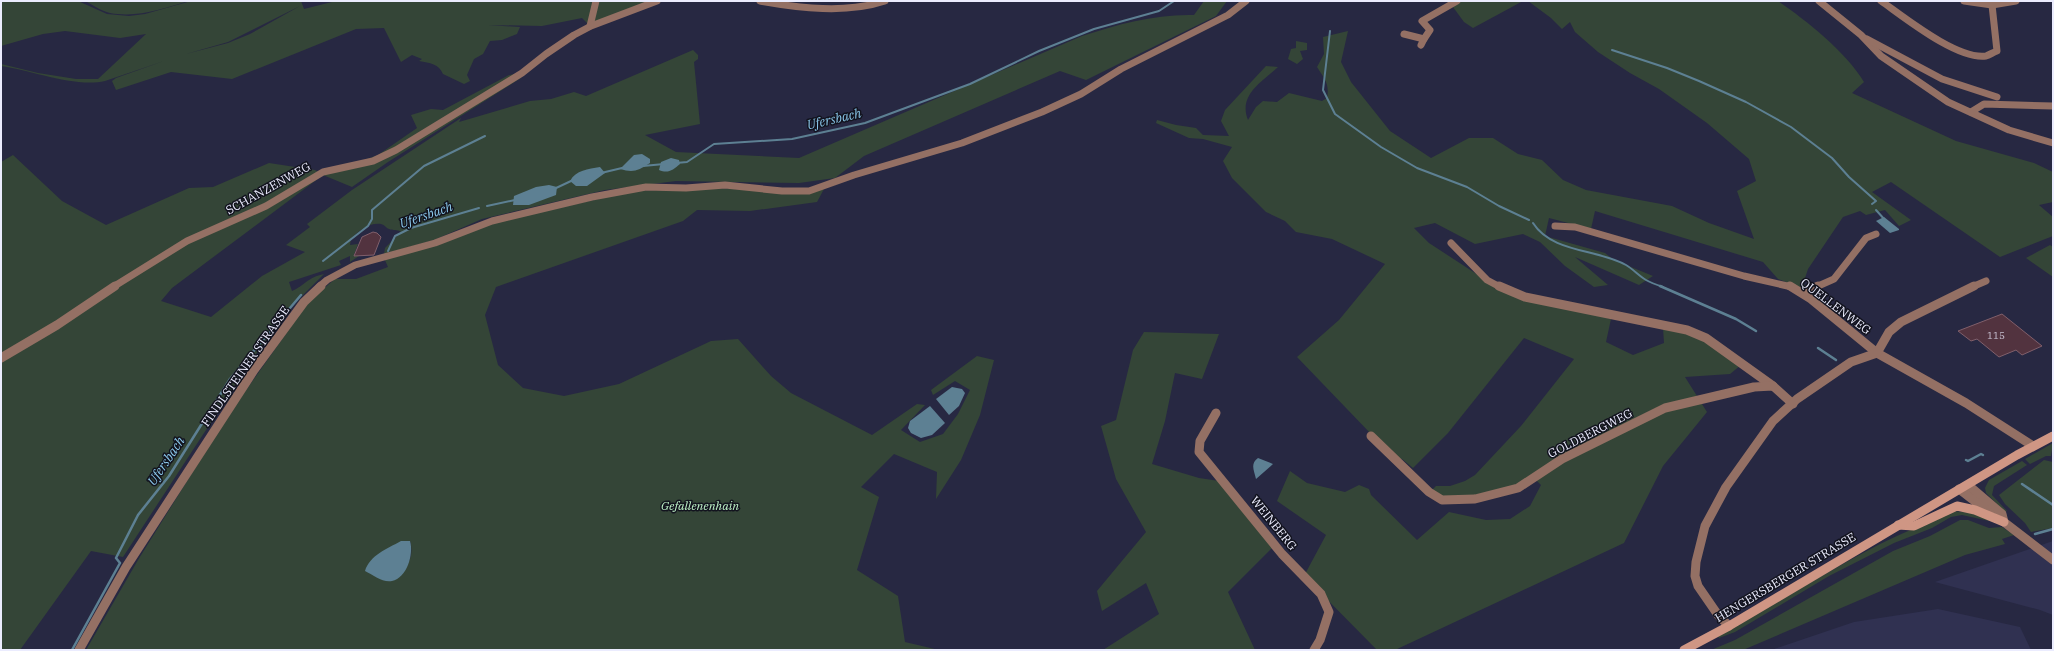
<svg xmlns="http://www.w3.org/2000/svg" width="2054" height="651" font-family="'IBM Plex Serif',serif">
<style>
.built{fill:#303151}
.green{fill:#344537;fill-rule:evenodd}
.water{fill:#5d8093}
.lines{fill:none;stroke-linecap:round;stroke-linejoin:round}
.stream-far1{stroke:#5d8093;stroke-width:2}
.stream{stroke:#5d8093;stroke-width:2.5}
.building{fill:#52333f;stroke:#805f6b}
.street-far1{stroke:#947064;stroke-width:7}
.street{stroke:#947064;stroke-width:9}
.secondary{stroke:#cf9684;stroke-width:9}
.labels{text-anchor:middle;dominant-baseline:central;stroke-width:3;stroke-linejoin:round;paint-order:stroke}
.number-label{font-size:10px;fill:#c5bece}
.street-label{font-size:12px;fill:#ebecfe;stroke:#12131e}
.park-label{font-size:12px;font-style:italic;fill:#bff3c8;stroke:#12131e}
.water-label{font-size:13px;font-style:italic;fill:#8bc8eb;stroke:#12131e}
</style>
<rect width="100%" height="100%" fill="#272842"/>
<!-- built -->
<g class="built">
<polygon points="2053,541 2053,615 2040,610 1935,582"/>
<polygon points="1938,609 2020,627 2031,650 1771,650 1854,622"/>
</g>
<!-- green -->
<g class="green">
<path d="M 1,1 L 78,1 L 107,14 L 129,16 L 145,14 L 191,1 L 301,1 L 304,9 L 336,1 L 657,1 L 590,26 L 582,18 L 542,26 L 488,25 L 520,27 L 517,34 L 502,40 L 490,41 L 483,54 L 474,59 L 467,75 L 470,81 L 464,84 L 443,74 C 439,64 430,63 419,61 L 422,59 L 412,55 L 401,62 L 384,28 L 356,29 L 232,79 L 171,72 L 116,90 L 112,81 L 116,78 L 164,61 L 105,81 C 75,88 31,70 1,66 L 1,64 L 38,73 L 76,79 L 98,79 L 146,34 L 120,38 L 65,31 L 43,34 L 1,46 ZM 300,6 L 250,34 L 228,43 L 186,54 L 228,42 Z"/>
<path d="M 85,1 L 188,1 C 163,9 137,18 110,13 C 101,11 93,5 85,1 Z"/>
<path d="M 1204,1 L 1227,1 L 1216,16 L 1086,80 L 1060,71 L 864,156 L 835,178 L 799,183 L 676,181 L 605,190 L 482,219 L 434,240 L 384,254 L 385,248 L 401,232 C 397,229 393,231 389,229 C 386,228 385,225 381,224 C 370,222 358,231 351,239 L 350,245 L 358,244 L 354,255 L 359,256 L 350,262 L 350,256 L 339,261 L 341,265 L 289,282 L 292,291 C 304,286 308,277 324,274 L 289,309 L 253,358 L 123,557 L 91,551 L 20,650 L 1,650 L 1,162 L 13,155 L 62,201 L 106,225 L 189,188 L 213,187 L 269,163 L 315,170 L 323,175 L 378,155 L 417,128 L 411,115 L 431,109 L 443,110 L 509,75 L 522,73 L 521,78 L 388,162 L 352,187 L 323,175 L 172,288 L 161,301 L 211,317 L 262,276 L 305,252 L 286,245 L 310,227 L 307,224 L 352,190 L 461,118 L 459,122 L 530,101 L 551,99 L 574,92 L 586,96 L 693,50 L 698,55 L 698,59 L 694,62 L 700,124 L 645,135 L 676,152 L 799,158 L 1082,36 C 1119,24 1155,14 1194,15 Z"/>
<polygon points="1462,1 1523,1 1473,28 1464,22 1453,7"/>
<path d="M 1528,1 L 1778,1 C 1807,21 1846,52 1864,82 L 1852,93 L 1956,141 L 2034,163 L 2053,172 L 2053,202 L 2039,205 L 2053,217 L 2053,236 L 2000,257 L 1891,182 L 1872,192 L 1911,220 L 1899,226 L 1885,210 L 1866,215 L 1860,211 L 1843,217 L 1808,269 L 1803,284 L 1809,288 L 1805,289 L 1778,279 L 1763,262 L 1595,211 L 1591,229 L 1549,218 L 1545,236 L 1605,253 L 1614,260 L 1653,276 L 1639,285 L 1575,257 L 1608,285 L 1594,287 L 1565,266 L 1540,242 L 1523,234 L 1475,244 L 1435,223 L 1414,228 L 1429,243 L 1498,288 L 1611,319 L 1606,342 L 1633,355 L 1664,343 L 1663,328 C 1694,331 1716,349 1741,365 L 1730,374 L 1685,377 L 1707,412 L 1663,466 L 1624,543 L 1395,650 L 1377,650 L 1304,576 L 1326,535 L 1277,501 L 1290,471 L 1307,483 L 1345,492 L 1359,485 L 1369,489 L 1371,495 L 1417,540 L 1449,512 L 1486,520 L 1510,519 L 1530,506 L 1541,485 L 1533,477 L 1517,487 L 1475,498 L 1442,500 L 1430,492 L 1436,486 L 1450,486 L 1465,481 L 1475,475 L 1521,426 L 1574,359 L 1524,338 L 1448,433 L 1413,468 L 1402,459 L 1396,458 L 1372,435 L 1297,357 L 1339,320 L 1385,264 L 1332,239 L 1296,232 L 1285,221 L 1266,212 L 1232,178 L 1223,161 L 1232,147 L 1203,139 L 1189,138 L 1156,123 L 1157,120 L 1176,125 L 1196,128 L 1203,135 L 1229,136 L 1221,121 L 1225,110 L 1266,66 L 1278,67 C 1262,82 1238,95 1248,120 L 1256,107 L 1263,101 L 1277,102 L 1289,93 L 1322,101 L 1327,98 C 1330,84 1324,78 1317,67 L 1324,54 L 1323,37 L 1348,31 L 1341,62 L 1351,82 L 1390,131 L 1431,158 L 1469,138 L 1493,138 L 1518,154 L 1542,160 L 1563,180 L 1586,190 L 1672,206 L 1709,223 L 1754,239 L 1737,191 L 1756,181 L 1749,159 L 1707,123 L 1659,89 L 1630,73 L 1598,52 L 1575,32 L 1570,22 L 1562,29 L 1551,18 Z"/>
<polygon points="1296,41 1307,43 1307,50 1300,51 1303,59 1297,64 1288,59 1291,49 1296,48"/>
<path d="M 717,188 L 804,193 L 824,189 L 817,202 L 750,211 L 697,210 L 683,221 L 496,287 L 485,315 L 498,365 L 523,388 L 564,396 L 619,384 L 711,341 L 738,339 L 771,376 L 791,393 L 872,435 L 917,404 L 925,405 L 901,430 L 920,442 L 943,434 L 958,414 L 970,390 L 955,381 L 933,395 L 931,390 L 977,356 L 994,360 L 980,415 L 961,460 L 936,499 L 937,472 L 894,454 L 861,487 L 879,497 L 857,570 L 898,596 L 905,642 L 939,650 L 86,650 L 138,560 L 225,420 L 309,301 L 335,279 L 356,279 L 388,267 L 384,258 L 487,224 L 634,191 ZM 410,541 C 415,557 406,569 396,579 Z"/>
<polygon points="2050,245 2053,247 2053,277 2026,258"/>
<polygon points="1144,332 1219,334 1202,379 1175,373 1165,421 1152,464 1199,478 1226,482 1275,545 1228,592 1255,650 1103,650 1159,614 1146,583 1102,611 1097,591 1146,532 1116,479 1101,426 1116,420 1133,350"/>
<polygon points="2053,443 2051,456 2046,456 2030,464 2025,459"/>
<polygon points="2044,460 2053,462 2053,528 2031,532 2025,523 2005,504 1999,495"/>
<polygon points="2022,461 2027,465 1994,486 1992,495 2007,511 2005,512 1986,493 1985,488 1989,480"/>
<path d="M 1952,511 L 1973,513 L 1994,522 L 1962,515 L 1951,517 L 1932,528 L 1894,543 L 1829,576 L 1735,632 L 1719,638 L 1718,636 C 1772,605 1825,573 1880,544 C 1904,532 1928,523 1952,511 Z"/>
<polygon points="1960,520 1968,520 1989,528 2002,527 2014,535 2002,539 2005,544 1965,555 1743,650 1711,650 1735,640 1893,551 1930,536"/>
</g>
<!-- water -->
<g class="water">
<path d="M 642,154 L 650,159 L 650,163 C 638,171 633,173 620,169 L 634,155 Z"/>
<path d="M 671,158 L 679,160 L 680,164 C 673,170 668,174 659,170 L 661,162 Z"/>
<path d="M 600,167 L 605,173 L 587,186 L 576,186 L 570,181 C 576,170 588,169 600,167 Z"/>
<polygon points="549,185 557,187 556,195 529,205 513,205 514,196 536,187"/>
<polygon points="1884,217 1899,229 1899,230 1890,233 1876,221"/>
<polygon points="952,387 962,389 965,393 959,406 949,415 936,399"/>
<polygon points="930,406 945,423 932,435 921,438 911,433 908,428 910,421"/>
<path d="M 1258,458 L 1273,464 L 1256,479 C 1254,470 1250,464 1258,458 Z"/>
<path d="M 401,541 L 410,541 C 414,554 407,578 392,581 C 383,583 373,575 365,571 C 370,555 387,549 401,541 Z"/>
</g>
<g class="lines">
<!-- stream-far1 -->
<g class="stream-far1">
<polyline points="1330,31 1323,90 1335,114 1381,147 1417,168 1467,187 1499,206 1529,220"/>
<polyline points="1612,50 1667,68 1699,81 1746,102 1791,127 1832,158 1849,177 1876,201 1872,204"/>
<polyline points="676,163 687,162 714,144 792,139 865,123 970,84 1039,51 1094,29 1159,11 1174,1"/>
<polyline points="643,166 664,164"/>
<polyline points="601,173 622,168"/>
<polyline points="554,189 571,181"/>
<polyline points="487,206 515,200"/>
<polyline points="1876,210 1885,220"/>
<path d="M 1533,223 C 1552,253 1598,249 1626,265 C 1633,269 1639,276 1646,280 C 1651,283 1657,285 1663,287"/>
<polyline points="388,251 395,236 411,228 479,208"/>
<polyline points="323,261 368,226 372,219 372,210 424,166 485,136"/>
</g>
<!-- stream -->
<g class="stream">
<polyline points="1660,286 1736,319 1756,331"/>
<polyline points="1818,348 1836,360"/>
<polyline points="1966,460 1968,461 1981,454 1983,455"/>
<polyline points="2022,484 2053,505"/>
<polyline points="2035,534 2053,529"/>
<polyline points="72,650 120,563 116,558 138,515 169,476 230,379 301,295"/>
</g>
</g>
<!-- building -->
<g class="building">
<polygon points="373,232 377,233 381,237 374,255 354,256 362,237"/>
<polygon points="2002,314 2042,346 2022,355 2016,350 1999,357 1977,339 1971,341 1958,331"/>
</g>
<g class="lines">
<!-- street-far1 -->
<g class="street-far1">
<path d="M 760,1 C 799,8 846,14 885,1"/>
<polyline points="1819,1 1861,35 1881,56 1948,102 2009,130 2053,143"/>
<path d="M 1881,1 C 1904,17 1957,60 1986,56 C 1989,55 1994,52 1997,51 L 1992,5"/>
<polyline points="1964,1 1992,5 2016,1"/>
<polyline points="590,26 596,1"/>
<polyline points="1404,34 1424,39 1421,45"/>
<polyline points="1424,39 1430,30 1422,21 1457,1"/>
<polyline points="1867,39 1942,79 1997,97"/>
<polyline points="1971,112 1984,104 2053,106"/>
<polyline points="1555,226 1575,227 1744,276 1792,287"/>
<polyline points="1451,243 1487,280 1500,287"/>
<polyline points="113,287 187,241 266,206 323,172 373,161 396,150 522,73 546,54 574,35 591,26 657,1"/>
<polyline points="319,287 327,280 355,265 435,243 492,221 592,197 646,187 686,188 725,185 782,191 809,191 854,175 962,143 1042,112 1081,94 1121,69 1228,15 1246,1"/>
<polyline points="1816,287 1834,279 1866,238 1876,234"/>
<polyline points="1972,287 1986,281"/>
</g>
<!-- street -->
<g class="street">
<polyline points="1499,286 1525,297 1687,330 1706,338 1773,386"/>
<polyline points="1790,286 1811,299 1877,353 1966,403 2033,446"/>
<polyline points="1803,293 1818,286"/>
<polyline points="1,358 57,325 115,286"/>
<polyline points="1216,413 1200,441 1199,452 1282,554 1321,594 1329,612 1320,640 1314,650"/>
<polyline points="1371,436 1429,492 1442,500 1475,499 1518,488 1562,459 1665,408 1754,387 1773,386 1793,404"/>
<polyline points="1968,485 2002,514 2004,522"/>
<polyline points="1959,489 1990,513"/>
<polyline points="2000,519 2053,560"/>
<polyline points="1729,626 1718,615 1698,586 1695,576 1696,562 1705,526 1726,487 1773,421 1797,399 1851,362 1877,353 1889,332 1901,322 1974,286"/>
<polyline points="79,650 126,567 254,370 304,302 321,286"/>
</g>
<!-- secondary -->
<g class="secondary">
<polyline points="1898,525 1914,526 1957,506 1975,510 2004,522"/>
<polyline points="1684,650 1729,626 2017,455 2053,436"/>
</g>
</g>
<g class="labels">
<!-- number labels -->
<g class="number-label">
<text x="1996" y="335">115</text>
</g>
<!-- street labels -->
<g class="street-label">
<text transform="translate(268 188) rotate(-29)">SCHANZENWEG</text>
<text transform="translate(1836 306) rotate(37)">QUELLENWEG</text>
<text transform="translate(245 366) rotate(-55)">FINDLSTEINER STRASSE</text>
<text transform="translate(1590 433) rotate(-27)">GOLDBERGWEG</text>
<text transform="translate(1274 523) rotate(51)">WEINBERG</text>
<text transform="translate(1785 577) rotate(-31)">HENGERSBERGER STRASSE</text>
</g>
<!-- park labels -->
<g class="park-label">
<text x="700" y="505">Gefallenenhain</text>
</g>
<!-- water labels -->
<g class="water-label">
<text transform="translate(834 119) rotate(-13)">Ufersbach</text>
<text transform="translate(426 215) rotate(-19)">Ufersbach</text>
<text transform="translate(166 461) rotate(-56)">Ufersbach</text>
</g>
</g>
<!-- border -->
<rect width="2054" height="651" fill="none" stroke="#ebecfe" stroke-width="4"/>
</svg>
